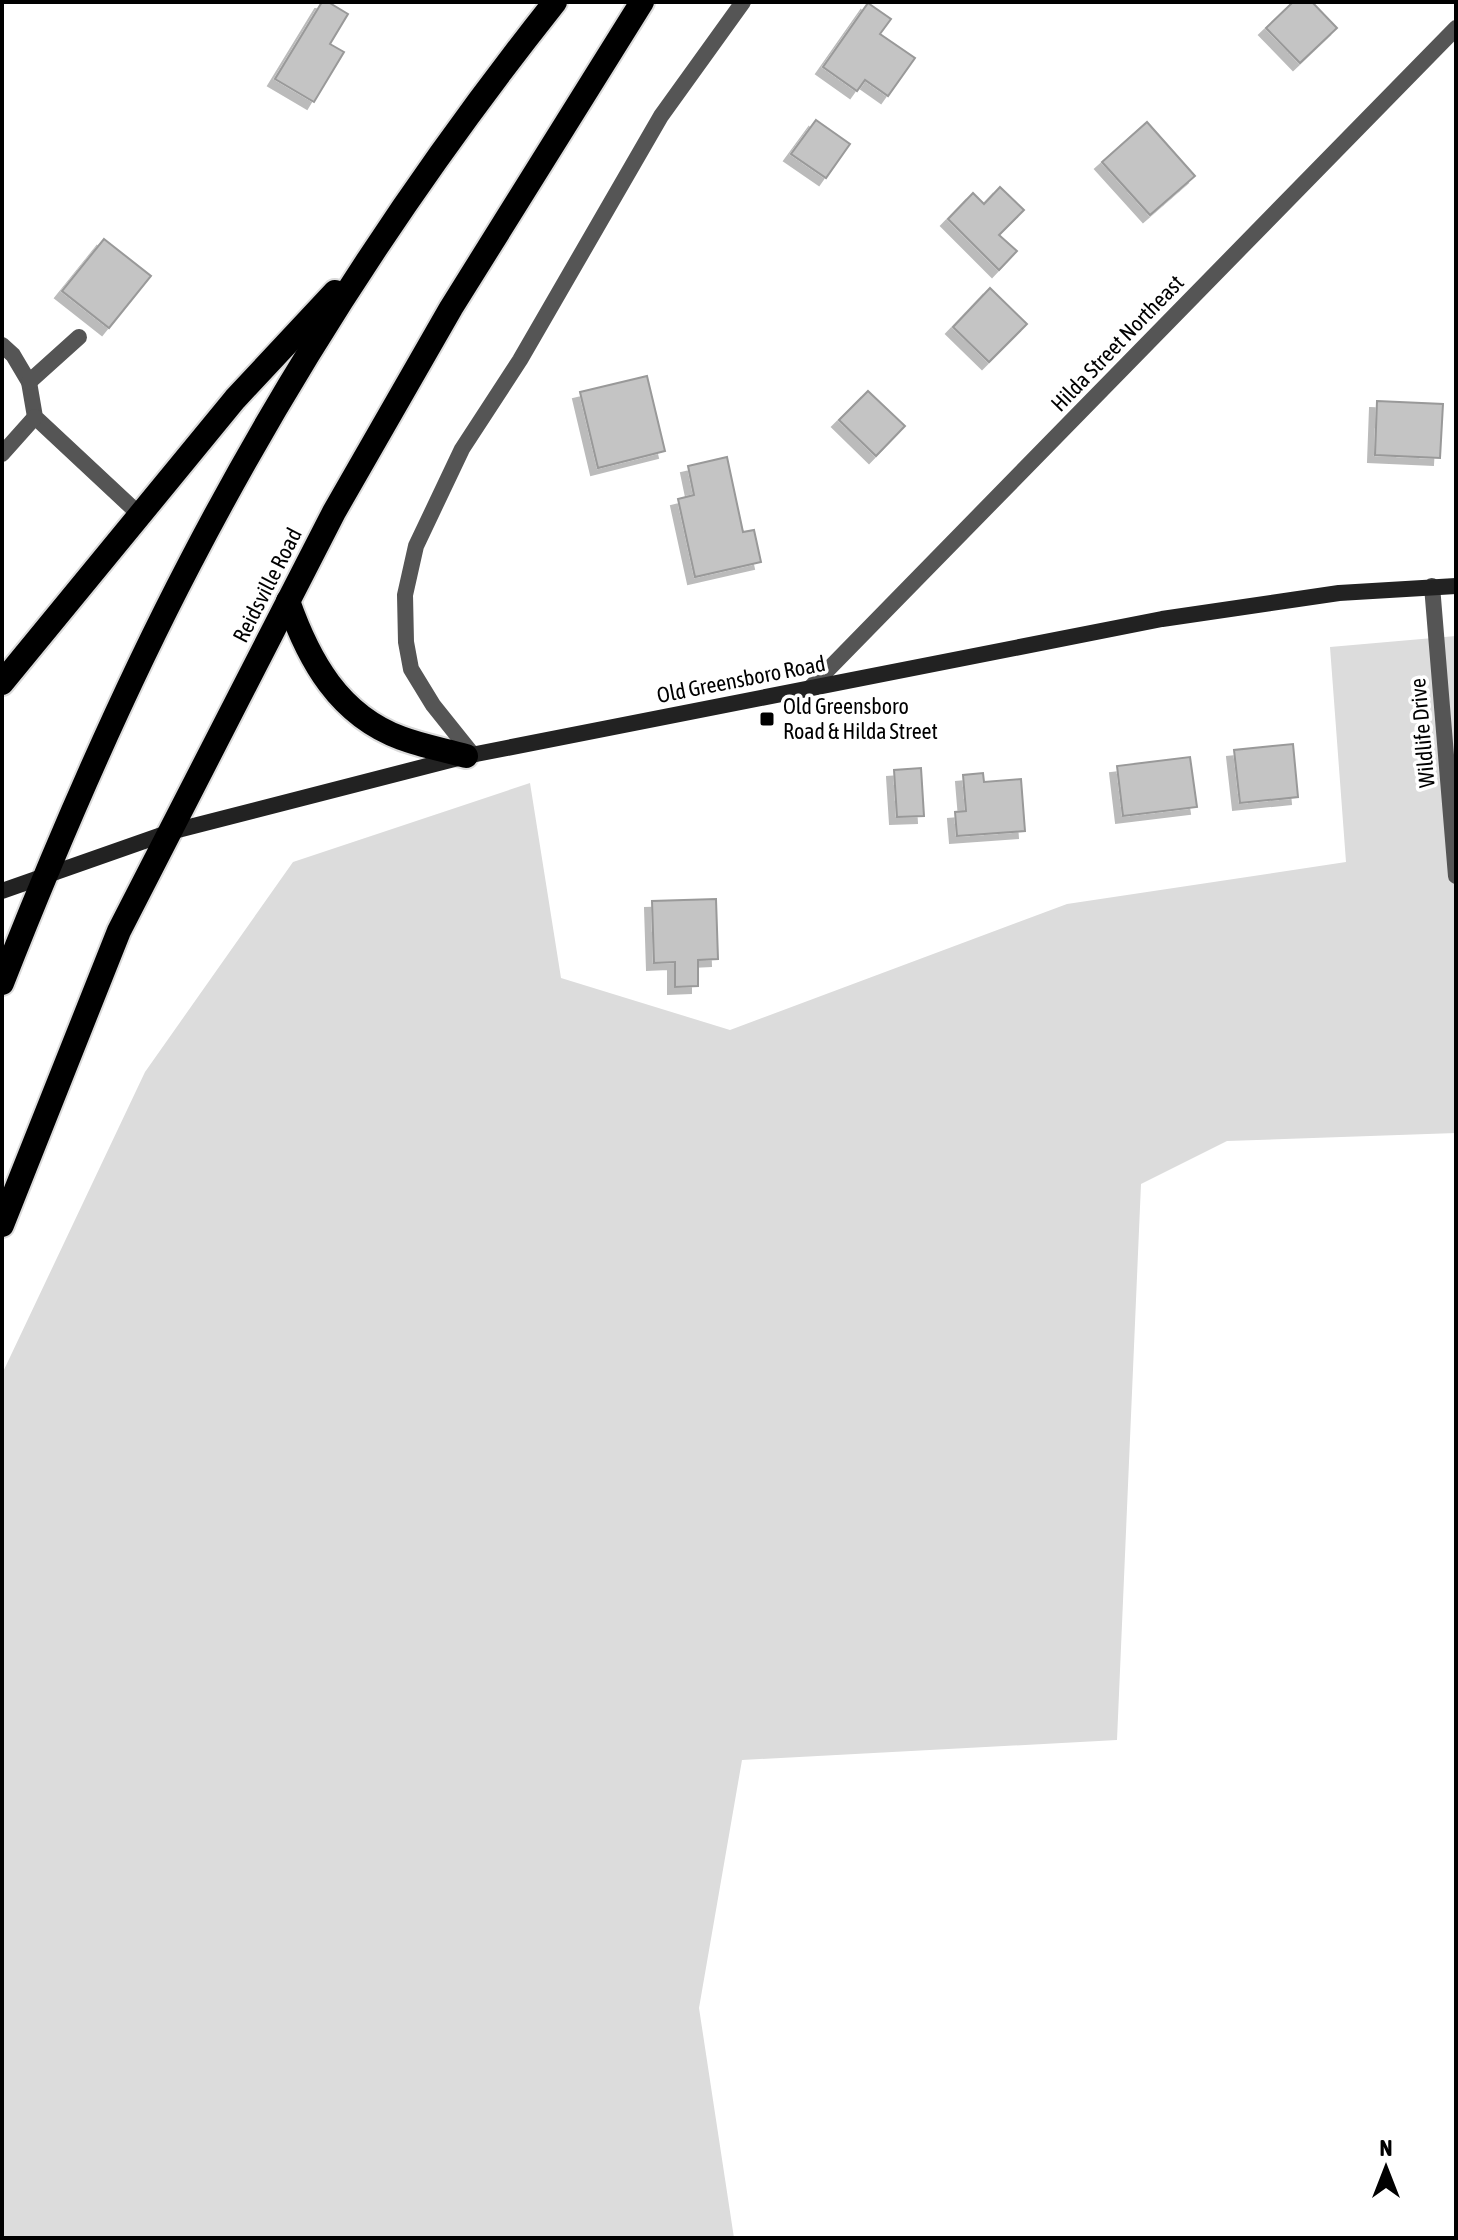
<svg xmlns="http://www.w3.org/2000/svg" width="1458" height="2240" font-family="'Asap Condensed',sans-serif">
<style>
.green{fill:#dcdcdc}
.building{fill:#c4c4c4;stroke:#999;stroke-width:2;filter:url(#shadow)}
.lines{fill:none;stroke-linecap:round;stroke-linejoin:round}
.highway-casing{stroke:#dbdbdb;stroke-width:28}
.lane{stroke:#555;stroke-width:16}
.street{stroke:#555;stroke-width:16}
.secondary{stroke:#222;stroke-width:16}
.highway{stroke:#000;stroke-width:24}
.poi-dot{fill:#000;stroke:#fff;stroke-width:3}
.labels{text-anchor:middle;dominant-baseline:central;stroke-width:7;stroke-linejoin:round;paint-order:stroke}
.street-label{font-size:22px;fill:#000;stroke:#fff}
.poi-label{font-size:22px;fill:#000;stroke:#fff;text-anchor:start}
</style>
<defs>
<filter id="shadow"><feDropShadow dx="-7" dy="7" stdDeviation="0" flood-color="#0004"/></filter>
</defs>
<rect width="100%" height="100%" fill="#fff"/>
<!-- green -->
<polygon class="green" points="1456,636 1456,1133 1227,1141 1141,1184 1117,1740 742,1760 699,2008 734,2238 2,2238 2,1374 145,1072 293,862 530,783 561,978 730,1030 1067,904 1346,862 1330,647"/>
<!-- building -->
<g class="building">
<polygon points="322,2 328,2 348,14 330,44 344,52 314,102 275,79"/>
<polygon points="1293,2 1312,2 1337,28 1300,63 1266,28"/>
<polygon points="868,3 891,19 880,34 915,58 888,96 865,80 857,91 823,67"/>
<polygon points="816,120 850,144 826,178 791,154"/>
<polygon points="1147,122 1195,176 1150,215 1102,162"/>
<polygon points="1000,187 1024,210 999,235 1017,251 999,270 948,219 973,193 984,204"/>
<polygon points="104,239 151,276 109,328 62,291"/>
<polygon points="990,288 1027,324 989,362 953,327"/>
<polygon points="647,376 665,451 598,468 580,392"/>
<polygon points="868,391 905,426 876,456 839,420"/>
<polygon points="1377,401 1443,404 1440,458 1375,455"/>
<polygon points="727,457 743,532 754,530 761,562 695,577 678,499 694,495 688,466"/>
<polygon points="1293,744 1298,797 1240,803 1234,750"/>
<polygon points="1190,757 1197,807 1123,816 1117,766"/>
<polygon points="921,768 924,816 897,817 894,770"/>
<polygon points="983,773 984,782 1021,779 1025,831 957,836 955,812 966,811 963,775"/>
<polygon points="716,899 718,959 698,960 698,986 675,987 675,962 654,963 652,901"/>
</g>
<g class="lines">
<defs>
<g id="highway">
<path d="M 288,601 C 309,661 339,715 401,738 C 422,746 445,750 466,756"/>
<polyline points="2,683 235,399 335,292"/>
<path d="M 2,983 C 58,841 119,699 190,563 C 293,365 416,177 555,2"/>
<polyline points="2,1225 119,931 334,512 451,308 642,2"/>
</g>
</defs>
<!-- highway casing -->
<use href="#highway" class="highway-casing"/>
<!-- lane -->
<g class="lane">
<polyline points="2,345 13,355 29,382 35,417 140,515"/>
<polyline points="29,382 79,337"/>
<polyline points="2,454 35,417"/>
<polyline points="473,755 433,705 411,669 406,642 405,595 416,546 462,449 520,360 661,116 743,2"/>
</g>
<!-- street -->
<g class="street">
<polyline points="1432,586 1456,876"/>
<polyline points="810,688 1456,28"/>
</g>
<!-- secondary -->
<polyline class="secondary" points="2,891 170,832 466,756 1162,619 1339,593 1456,586"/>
<!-- highway -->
<use href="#highway" class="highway"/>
</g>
<!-- markers -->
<rect class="poi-dot" x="759" y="711" width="16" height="16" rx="4"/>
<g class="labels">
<!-- street labels -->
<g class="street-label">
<text transform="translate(1117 343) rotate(-46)">Hilda Street Northeast</text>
<text transform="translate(267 585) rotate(-63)">Reidsville Road</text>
<text transform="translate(741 679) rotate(-11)">Old Greensboro Road</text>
<text transform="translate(1422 733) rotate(-95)">Wildlife Drive</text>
</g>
<!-- poi labels -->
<g class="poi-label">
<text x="783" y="706">Old Greensboro<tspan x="783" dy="25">Road &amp; Hilda Street</tspan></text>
</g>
</g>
<!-- border -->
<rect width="1458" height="2240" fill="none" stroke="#000000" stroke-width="8"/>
<!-- north arrow -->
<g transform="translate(1386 2168)" stroke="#ffffff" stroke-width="6" paint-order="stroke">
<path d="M0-6L14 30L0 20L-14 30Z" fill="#000000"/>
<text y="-12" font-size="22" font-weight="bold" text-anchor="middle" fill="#000000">N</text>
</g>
</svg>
